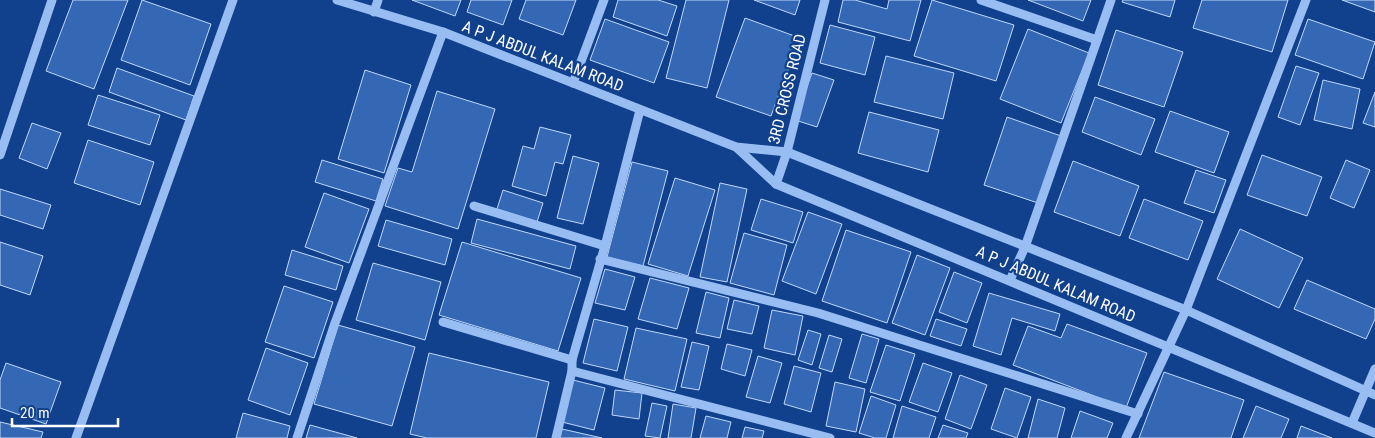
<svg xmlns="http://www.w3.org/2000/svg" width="1375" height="438" font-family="'Roboto Condensed',sans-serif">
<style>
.building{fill:#3468b4;stroke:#bfd8fd}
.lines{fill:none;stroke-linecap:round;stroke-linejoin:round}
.minor{stroke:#98bdf2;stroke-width:9}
.labels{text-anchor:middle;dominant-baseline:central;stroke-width:4.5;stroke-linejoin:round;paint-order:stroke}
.street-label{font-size:16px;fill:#fff;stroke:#11418c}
</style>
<rect width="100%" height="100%" fill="#11418c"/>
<!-- building -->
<g class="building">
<polygon points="73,0 128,0 94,89 46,71"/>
<polygon points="142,0 211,24 190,85 121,60"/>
<polygon points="412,0 461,0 455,16"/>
<polygon points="471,0 512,0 503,25 467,12"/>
<polygon points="526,0 576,0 563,35 519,19"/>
<polygon points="618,0 658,0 677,6 667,36 613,17"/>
<polygon points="686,0 729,0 707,88 666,78"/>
<polygon points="754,0 800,0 795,15"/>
<polygon points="843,0 855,0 887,9 889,0 921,0 910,41 838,22"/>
<polygon points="932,0 1014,25 996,81 914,56"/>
<polygon points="1028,0 1091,0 1083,21"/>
<polygon points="1123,0 1175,0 1170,17 1122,2"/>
<polygon points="1202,0 1288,0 1272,52 1193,28"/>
<polygon points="1342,0 1375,0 1375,12"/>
<polygon points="745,18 800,38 771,116 716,97"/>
<polygon points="605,19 669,42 654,83 590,60"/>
<polygon points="1308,19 1375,42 1363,79 1295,55"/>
<polygon points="830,25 875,37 865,75 820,63"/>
<polygon points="1028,29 1089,53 1061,123 1000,99"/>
<polygon points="1116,30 1183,52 1164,107 1098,85"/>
<polygon points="886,56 954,73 943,119 874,102"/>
<polygon points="1296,66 1319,73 1300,125 1278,117"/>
<polygon points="117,68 194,96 186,120 109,92"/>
<polygon points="365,70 411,85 384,173 338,159"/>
<polygon points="812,73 834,80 817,127 795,120"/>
<polygon points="1323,80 1360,89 1352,129 1314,120"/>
<polygon points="437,91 495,109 458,229 385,206 398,168 412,172"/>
<polygon points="1375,92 1375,127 1363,123"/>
<polygon points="98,95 160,115 150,145 88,125"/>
<polygon points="1095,97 1155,119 1141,155 1082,132"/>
<polygon points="1170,111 1229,132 1214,173 1155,152"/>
<polygon points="869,112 939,130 928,172 858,153"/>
<polygon points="1007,117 1061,136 1038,203 984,185"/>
<polygon points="32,123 61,133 47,169 19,158"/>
<polygon points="540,127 571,135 563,164 555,162 546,196 512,186 523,146 534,149"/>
<polygon points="88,140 154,162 140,205 74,183"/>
<polygon points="1262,155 1322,177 1307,216 1247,195"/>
<polygon points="573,156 599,163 583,224 557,218"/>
<polygon points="322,160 383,179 376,201 315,182"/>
<polygon points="1346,160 1370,170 1354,208 1330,198"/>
<polygon points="1073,161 1139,186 1120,236 1054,212"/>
<polygon points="632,162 668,171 643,266 607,257"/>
<polygon points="1196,170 1226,180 1214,213 1184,203"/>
<polygon points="675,178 715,190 688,276 648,264"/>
<polygon points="720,183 747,189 727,282 700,277"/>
<polygon points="0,189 51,205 43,229 0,215"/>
<polygon points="503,190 543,203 537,222 497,209"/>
<polygon points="324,193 369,209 349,263 305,247"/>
<polygon points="761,199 803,212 793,243 751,230"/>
<polygon points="1144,199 1203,221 1188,260 1129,238"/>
<polygon points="808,212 842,224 816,294 782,281"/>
<polygon points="477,219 576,246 570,269 471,243"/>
<polygon points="386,220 452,239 445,265 378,246"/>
<polygon points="1240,229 1303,258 1279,308 1217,279"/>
<polygon points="846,230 911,252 887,323 822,301"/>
<polygon points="744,233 787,245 774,295 730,283"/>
<polygon points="0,242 43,256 30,295 0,285"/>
<polygon points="462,242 581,278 558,351 439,315"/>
<polygon points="292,250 343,266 336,290 285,275"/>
<polygon points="917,255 950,268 925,335 892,323"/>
<polygon points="373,263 441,282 425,340 356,320"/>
<polygon points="605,269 635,277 625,310 595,303"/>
<polygon points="954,272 982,283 967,323 939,312"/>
<polygon points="650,278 689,288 677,329 638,319"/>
<polygon points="1307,280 1375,309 1375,319 1366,339 1294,309"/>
<polygon points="284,286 333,302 314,358 265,342"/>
<polygon points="706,292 729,298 720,338 696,333"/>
<polygon points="989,293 1060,314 1055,331 1012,318 1001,355 973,346"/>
<polygon points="734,300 759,306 752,334 727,329"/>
<polygon points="772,310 803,316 795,355 764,348"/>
<polygon points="594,319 628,327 617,371 583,363"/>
<polygon points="936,319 967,329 961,346 930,336"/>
<polygon points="1067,324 1147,353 1126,408 1013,365 1028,326 1061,338"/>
<polygon points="338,325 415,347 392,426 314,404"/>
<polygon points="636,328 687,339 675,391 624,379"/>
<polygon points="808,330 821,334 812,365 798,360"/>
<polygon points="862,334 879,339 866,383 849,378"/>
<polygon points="829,335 842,339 832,372 819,368"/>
<polygon points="692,342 709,346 699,390 681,387"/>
<polygon points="727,344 752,350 745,376 721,369"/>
<polygon points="886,345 915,354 900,401 870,392"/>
<polygon points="266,348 308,363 290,415 248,400"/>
<polygon points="429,353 549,382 536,438 427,438 410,434"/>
<polygon points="758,356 782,363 770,403 746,397"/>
<polygon points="6,363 61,382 46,424 0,408 0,380"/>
<polygon points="923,363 952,373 938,412 909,402"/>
<polygon points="794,366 821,373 811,412 784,404"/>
<polygon points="1164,372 1244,400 1231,438 1139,438"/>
<polygon points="960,375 987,385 971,429 945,419"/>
<polygon points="573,380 605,388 594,430 562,422"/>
<polygon points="835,382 865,389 856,432 826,426"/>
<polygon points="1005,388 1031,397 1017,438 991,429"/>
<polygon points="615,390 642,393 639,419 612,415"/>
<polygon points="871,396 896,405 886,438 875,438 859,433"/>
<polygon points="1038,399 1065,408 1057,438 1028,438"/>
<polygon points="652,403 667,406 660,438 645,436"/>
<polygon points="673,404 696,408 691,438 668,438"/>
<polygon points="902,406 936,417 929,438 893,438"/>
<polygon points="1256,406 1289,419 1281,438 1243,438"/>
<polygon points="1080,411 1113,423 1107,438 1071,438"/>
<polygon points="243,413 290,426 287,438 236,438"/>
<polygon points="706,416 731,422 727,438 700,438"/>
<polygon points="0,422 43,432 41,438 0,438"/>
<polygon points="310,425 357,438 306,438"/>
<polygon points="943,425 968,433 966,438 938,438"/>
<polygon points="1301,426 1332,438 1297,438"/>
<polygon points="745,427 764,431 762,438 742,438"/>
<polygon points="562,429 602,438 560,438"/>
</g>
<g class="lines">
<!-- minor -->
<g class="minor">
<polyline points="337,0 443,32 736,147 787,152 1186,310 1375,395"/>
<polyline points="981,0 1097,40"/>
<polyline points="374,12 378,0"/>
<polyline points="573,83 604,0"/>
<polyline points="736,147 776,184 1375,433"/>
<polyline points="0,155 52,0"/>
<polyline points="776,184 787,152 825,0"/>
<polyline points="474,206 605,246"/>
<polyline points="600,259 818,313 1138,414"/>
<polyline points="1010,280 1025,247 1111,0"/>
<polyline points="443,322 572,360"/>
<polyline points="572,371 830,438"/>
<polyline points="1352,423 1375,369"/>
<polyline points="76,438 233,0"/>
<polyline points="297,438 335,323 443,32"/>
<polyline points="556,438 572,371 572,360 605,246 640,110"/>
<polyline points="1126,438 1186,310 1306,0"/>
</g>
</g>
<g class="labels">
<!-- street labels -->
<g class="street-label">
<text transform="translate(543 56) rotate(21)">A P J ABDUL KALAM ROAD</text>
<text transform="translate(787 89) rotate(-76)">3RD CROSS ROAD</text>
<text transform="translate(1056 284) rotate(23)">A P J ABDUL KALAM ROAD</text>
</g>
</g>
<!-- scale -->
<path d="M12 418v8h106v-8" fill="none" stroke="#ffffff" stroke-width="2.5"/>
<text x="20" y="418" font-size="15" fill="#ffffff" stroke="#11418c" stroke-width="4" paint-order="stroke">20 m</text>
</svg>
